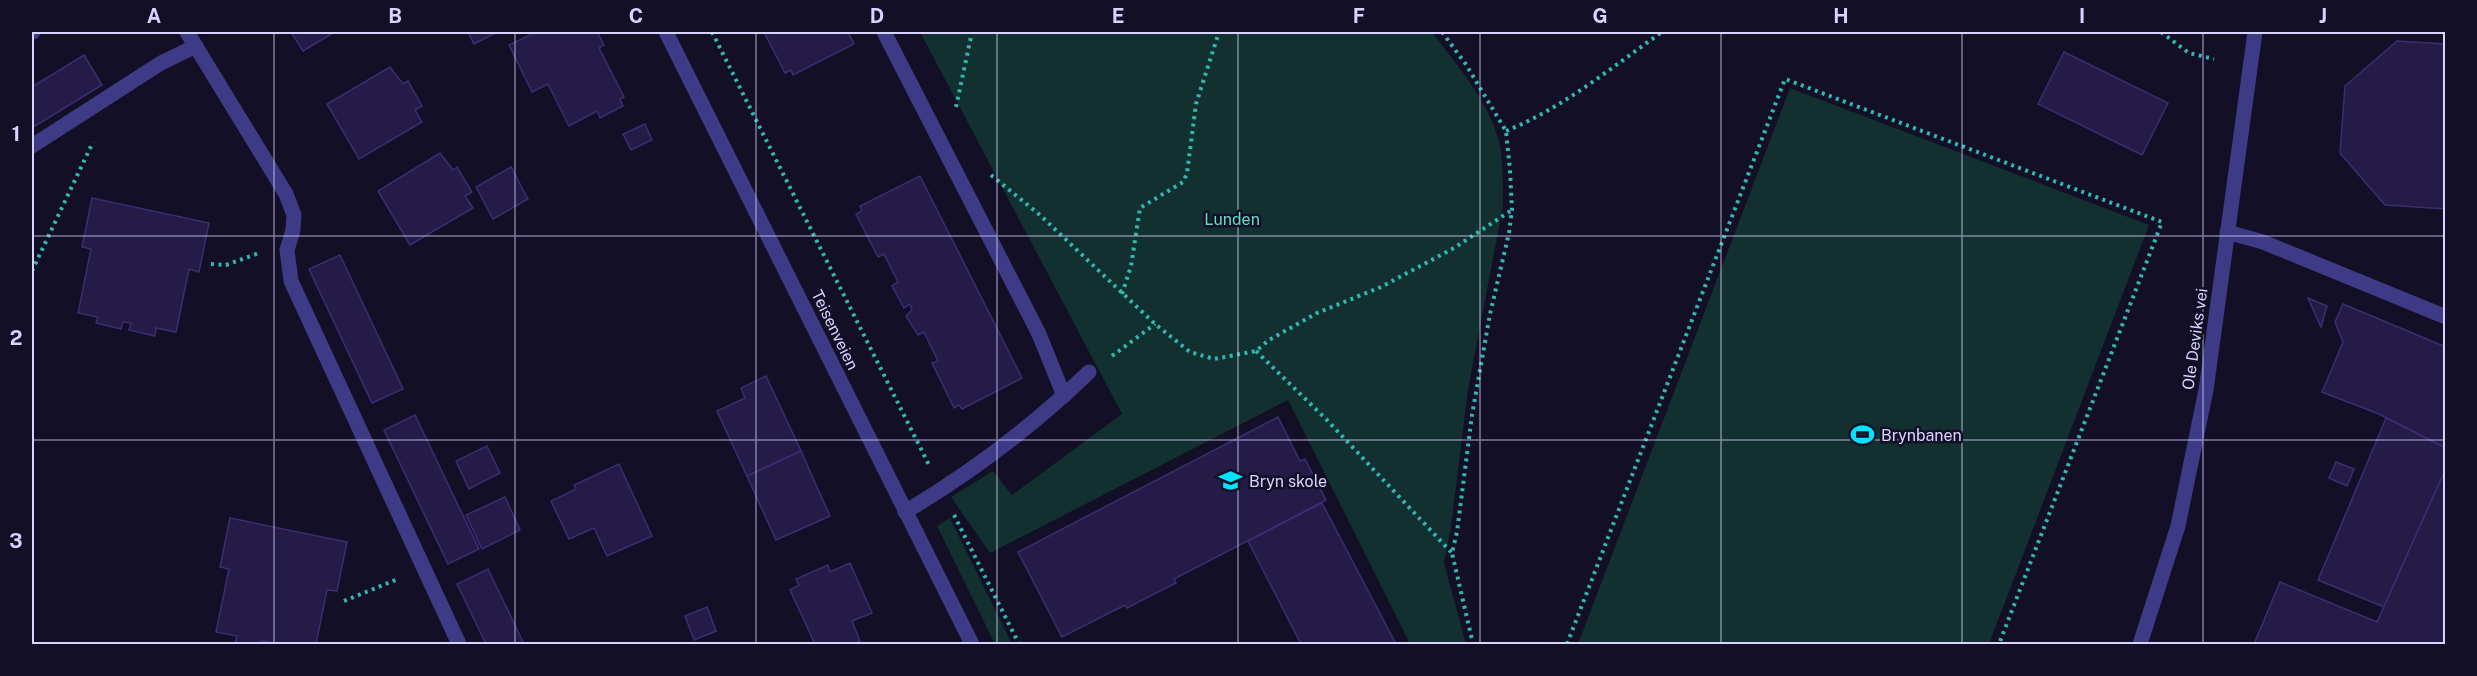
<svg xmlns="http://www.w3.org/2000/svg" width="2477" height="676" font-family="'Public Sans',sans-serif">
<style>
.green{fill:#12302f}
.building{fill:#241b47;stroke:#3c2d73;stroke-width:1.5}
.lines{fill:none;stroke-linecap:round;stroke-linejoin:round}
.path{stroke:#30b7b0;stroke-width:4;stroke-dasharray:3 4.5;stroke-linecap:butt}
.minor{stroke:#3e3a85;stroke-width:15}
.grid{fill:none;stroke:#d9d4ff;stroke-width:1.5;stroke-opacity:0.55}
.labels{text-anchor:middle;dominant-baseline:central;stroke-width:5;stroke-linejoin:round;paint-order:stroke}
.park-label{font-size:16px;fill:#60dfc0;stroke:#130f26}
.street-label{font-size:16px;fill:#d9d4ff;stroke:#130f26}
.poi-label{font-size:16px;fill:#d9d4ff;stroke:#130f26;text-anchor:start}
.neatline{fill:none;stroke:#d9d4ff;stroke-width:2}
.grid-label{font-size:20px;text-anchor:middle;font-weight:bold;fill:#d9d4ff}
</style>
<rect width="100%" height="100%" fill="#130f26"/>
<!-- green -->
<g class="green">
<path d="M 920,32 L 1432,32 C 1457,66 1491,103 1500,146 C 1503,166 1503,187 1503,206 L 1468,389 L 1451,527 L 1444,563 L 1466,644 L 1410,644 L 1288,400 L 990,553 L 951,497 L 993,471 L 1012,495 L 1122,414 Z"/>
<polygon points="1790,88 2149,225 1989,644 1578,644"/>
<polygon points="950,518 1012,644 995,644 937,526"/>
</g>
<!-- building -->
<g class="building">
<polygon points="291,32 335,32 303,51"/>
<polygon points="468,32 497,32 474,44"/>
<polygon points="536,32 597,32 604,45 599,48 624,97 620,99 623,106 600,118 597,111 569,126 548,84 532,92 509,45"/>
<polygon points="764,32 848,32 854,44 793,75 791,70 785,73"/>
<polygon points="2397,41 2446,44 2446,209 2385,205 2340,153 2345,86"/>
<polygon points="2064,52 2168,103 2142,155 2038,104"/>
<polygon points="84,55 102,85 32,128 32,87"/>
<polygon points="390,67 403,84 408,81 422,106 415,110 422,122 359,159 327,104"/>
<polygon points="645,124 652,140 631,150 623,134"/>
<polygon points="440,153 453,170 457,167 472,192 465,196 473,208 410,245 378,191"/>
<polygon points="511,167 528,199 493,219 476,187"/>
<polygon points="920,176 1022,378 962,409 959,405 954,408 932,363 938,361 924,332 918,335 906,316 912,310 910,304 904,308 892,286 898,282 884,254 878,257 856,214 862,211 860,206"/>
<polygon points="92,198 209,223 199,272 189,269 176,332 156,328 155,336 129,330 131,323 123,322 121,329 96,323 98,317 78,313 91,249 82,247"/>
<polygon points="340,255 403,389 372,403 309,269"/>
<polygon points="2308,298 2327,306 2321,327"/>
<polygon points="2343,304 2446,347 2446,448 2379,414 2322,392 2343,342 2335,322"/>
<polygon points="766,376 801,451 747,476 717,411 745,398 741,388"/>
<polygon points="415,415 479,549 448,564 384,430"/>
<polygon points="1278,417 1300,461 1305,459 1326,500 1174,579 1176,583 1127,608 1125,605 1062,637 1018,552"/>
<polygon points="2386,418 2446,448 2446,468 2384,607 2318,580"/>
<polygon points="487,446 500,473 469,489 456,461"/>
<polygon points="801,451 830,516 776,540 747,476"/>
<polygon points="2336,462 2354,469 2347,486 2329,478"/>
<polygon points="619,464 652,536 607,556 594,528 569,539 551,501 576,489 574,485"/>
<polygon points="2446,468 2446,644 2254,644 2280,582 2377,622"/>
<polygon points="505,497 520,530 482,549 466,515"/>
<polygon points="1322,503 1396,644 1301,644 1248,541"/>
<polygon points="230,518 347,542 337,591 327,590 316,644 269,644 269,642 261,641 261,644 241,644 235,643 237,636 216,632 229,569 220,567"/>
<polygon points="850,563 872,613 852,621 860,641 852,644 815,644 790,590 799,585 796,579 828,565 830,572"/>
<polygon points="488,569 524,644 486,644 457,584"/>
<polygon points="707,607 716,631 694,640 685,616"/>
</g>
<g class="lines">
<!-- path -->
<g class="path">
<polyline points="712,32 929,465"/>
<polyline points="1442,32 1465,63 1506,131 1510,170 1512,210 1509,233 1490,314 1472,415 1457,532 1452,553 1473,644"/>
<polyline points="2161,32 2189,53 2214,59"/>
<polyline points="956,107 972,32"/>
<path d="M 1506,131 C 1563,108 1612,67 1662,32"/>
<polyline points="991,175 1040,215 1155,324 1190,352 1214,359 1256,351 1269,340 1317,313 1381,287 1454,248 1512,210"/>
<polyline points="211,264 226,265 259,253"/>
<polyline points="32,271 93,142"/>
<polyline points="1122,294 1131,266 1140,208 1183,182 1187,173 1196,104 1219,32"/>
<polyline points="1256,351 1327,420 1452,553"/>
<polyline points="1112,356 1155,324"/>
<polyline points="954,515 1019,644"/>
<polyline points="344,601 398,579"/>
<polyline points="1567,644 1785,79 2162,222 1999,644"/>
</g>
<!-- minor -->
<g class="minor">
<polyline points="32,32 33,32"/>
<polyline points="187,32 286,194 294,215 293,230 287,250 291,281 459,644"/>
<polyline points="666,32 972,644"/>
<polyline points="884,32 1039,334 1064,396"/>
<polyline points="32,146 161,63 196,46"/>
<polyline points="2227,232 2263,242 2446,317"/>
<path d="M 905,512 C 972,472 1033,426 1089,372"/>
<polyline points="2140,644 2178,526 2206,390 2255,32"/>
</g>
</g>
<!-- grid -->
<path class="grid" d="M 274,32 L 274,644M 515,32 L 515,644M 756,32 L 756,644M 997,32 L 997,644M 1238,32 L 1238,644M 1480,32 L 1480,644M 1721,32 L 1721,644M 1962,32 L 1962,644M 2203,32 L 2203,644M 32,236 L 2446,236M 32,440 L 2446,440"/>
<!-- icons -->
<defs>
<symbol id="stadium-bare" viewBox="-9 -9 18 18"><path d="M0-5a6.5 5 0 1 0 0 10a6.5 5 0 1 0 0-10ZM-3.5-1.8h7v3.6h-7Z" fill="#01e3fe" stroke="#130f26" stroke-width="2.5" paint-order="stroke"/></symbol>
<symbol id="school-bare" viewBox="-9 -9 18 18"><path d="M0-5L7-2L0 1L-7-2ZM-4 1L0 2.5L4 1V4Q0 6-4 4Z" fill="#01e3fe" stroke="#130f26" stroke-width="2.5" paint-order="stroke"/></symbol>
</defs>
<g fill-rule="evenodd">
<use href="#stadium-bare" x="1846" y="418" width="33" height="33"/>
<use href="#school-bare" x="1214" y="464" width="33" height="33"/>
</g>
<g class="labels">
<!-- park labels -->
<g class="park-label">
<text x="1232" y="219">Lunden</text>
</g>
<!-- street labels -->
<g class="street-label">
<text transform="translate(835 330) rotate(64)">Teisenveien</text>
<text transform="translate(2195 339) rotate(-82)">Ole Deviks vei</text>
</g>
<!-- poi labels -->
<g class="poi-label">
<text x="1881" y="435">Brynbanen</text>
<text x="1249" y="481">Bryn skole</text>
</g>
</g>
<!-- border -->
<rect width="2477" height="676" fill="none" stroke="#130f26" stroke-width="66"/>
<rect x="33" y="33" width="2411" height="610" class="neatline"/>
<g class="grid-label">
<text x="154" y="23">A</text>
<text x="395" y="23">B</text>
<text x="636" y="23">C</text>
<text x="877" y="23">D</text>
<text x="1118" y="23">E</text>
<text x="1359" y="23">F</text>
<text x="1600" y="23">G</text>
<text x="1841" y="23">H</text>
<text x="2082" y="23">I</text>
<text x="2323" y="23">J</text>
<text x="16" y="141">1</text>
<text x="16" y="345">2</text>
<text x="16" y="548">3</text>
</g>
</svg>
